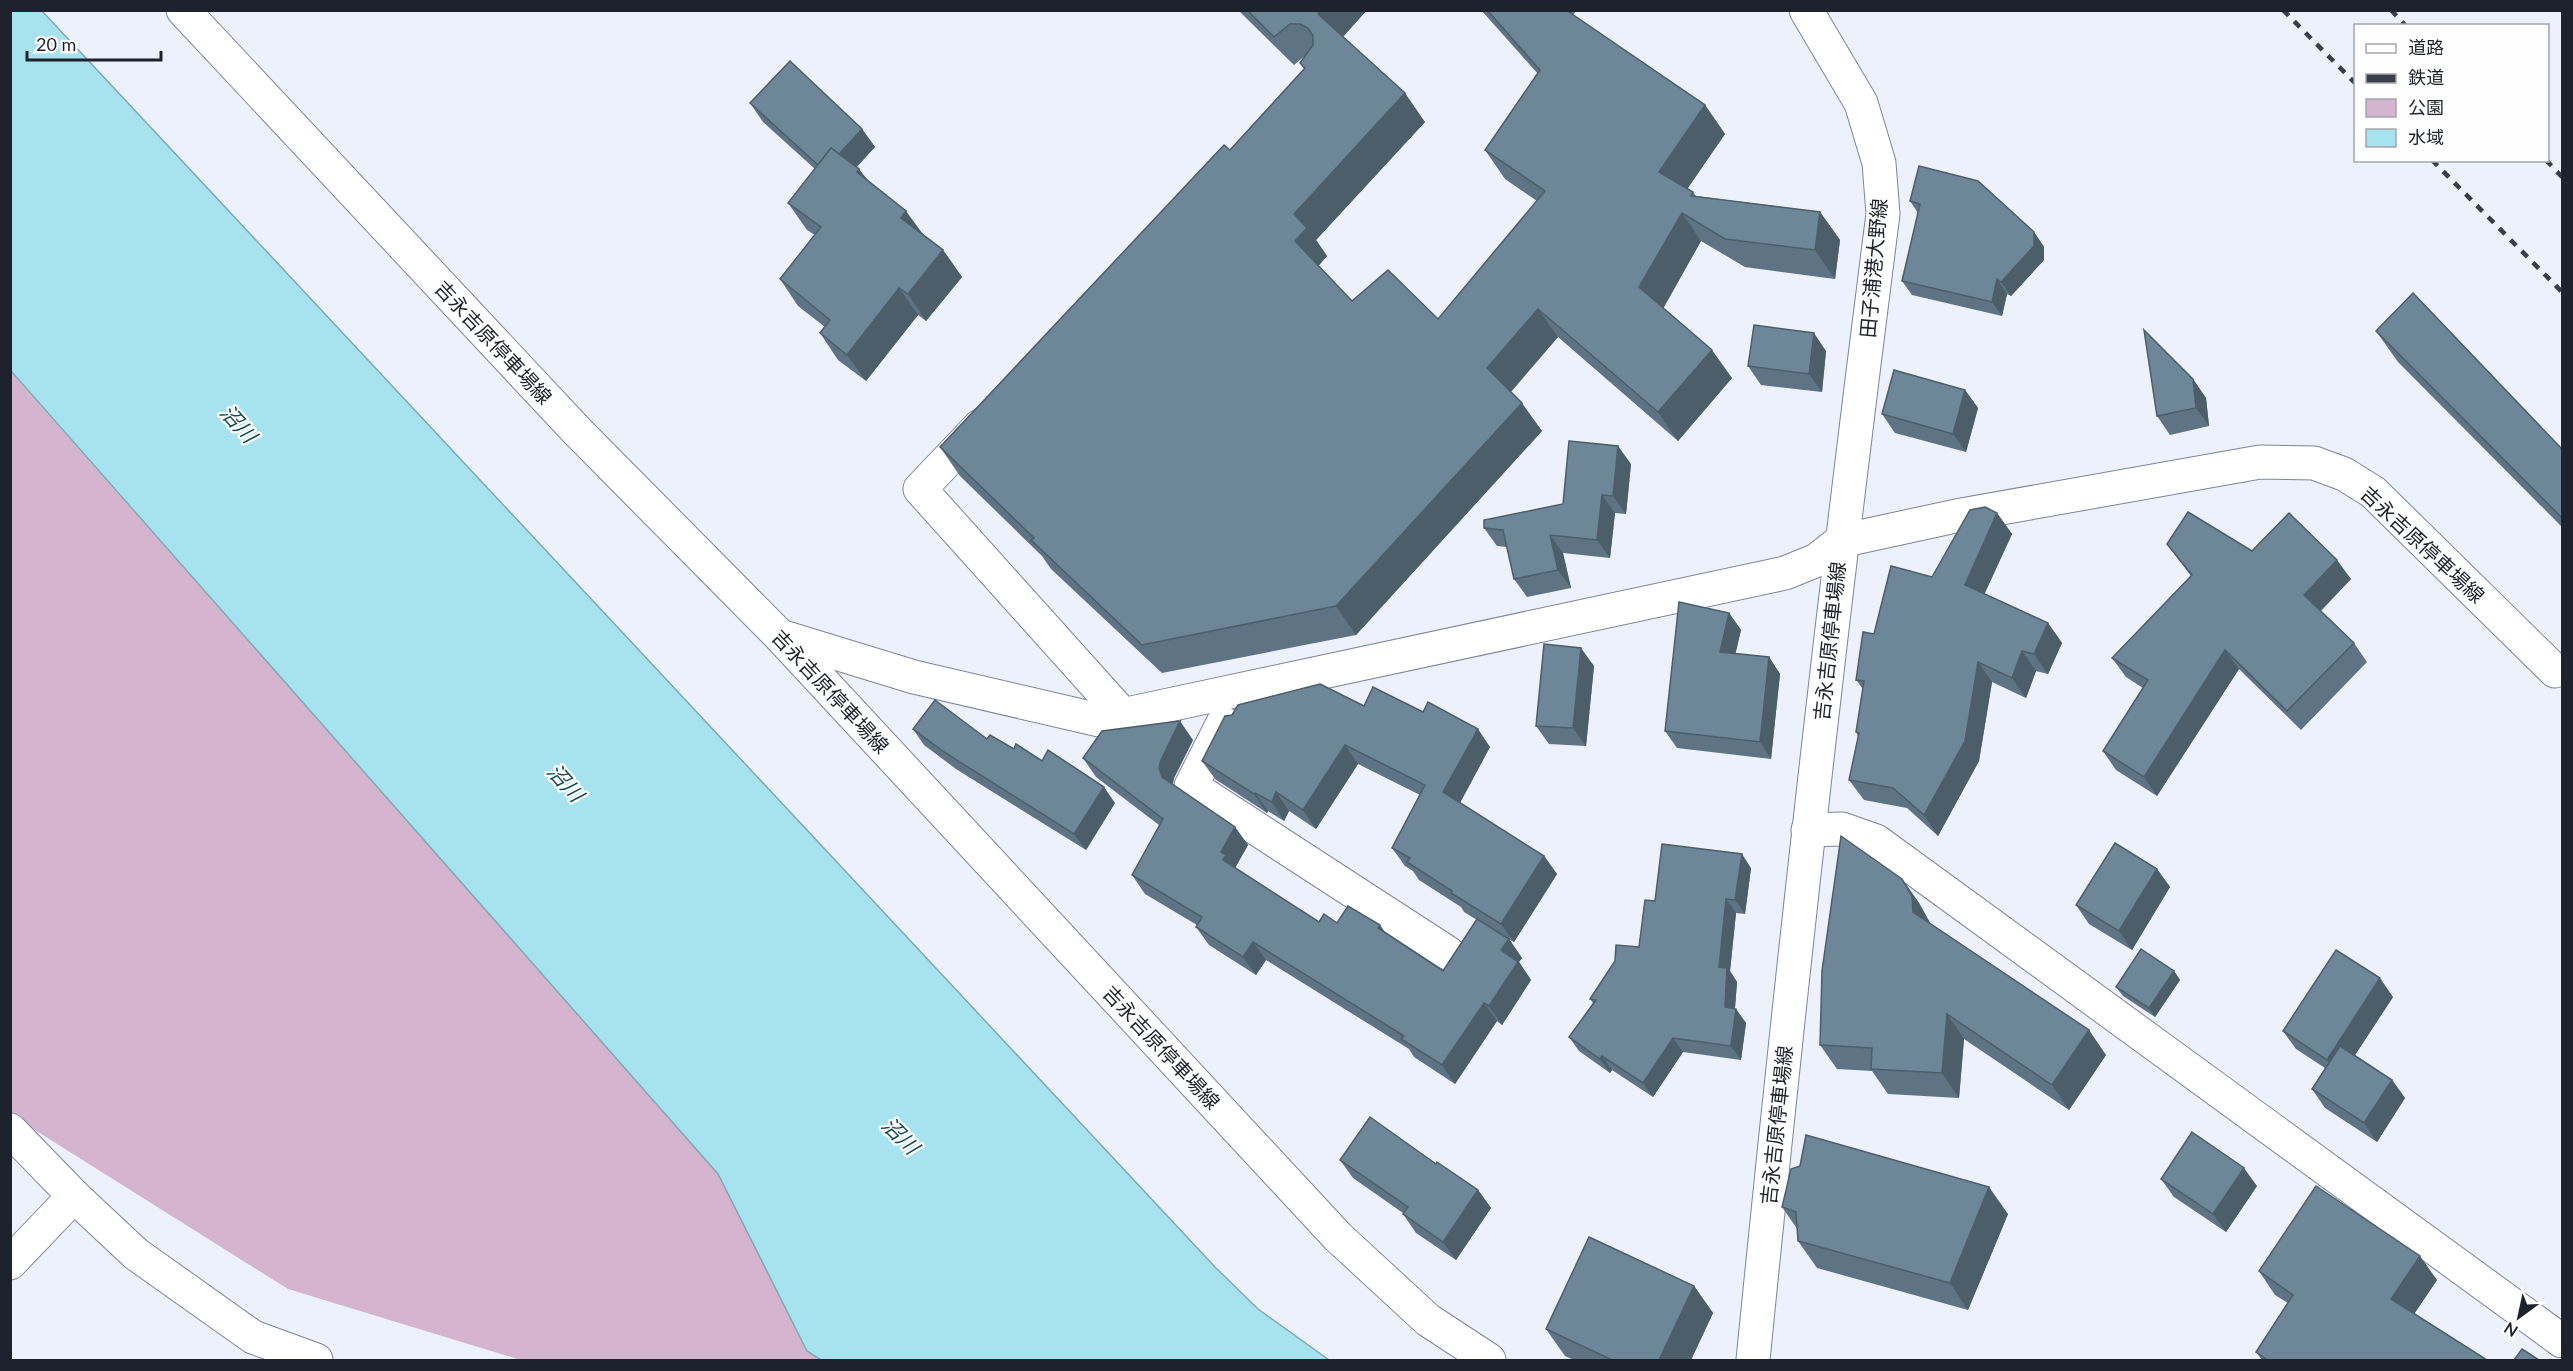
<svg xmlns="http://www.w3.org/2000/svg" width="2573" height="1371" font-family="Lato,'Noto Sans JP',sans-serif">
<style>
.green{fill:#d5b4d0}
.water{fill:#a7e3ee;stroke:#7ea9b4;stroke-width:1.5}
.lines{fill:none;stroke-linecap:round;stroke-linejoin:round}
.minor-casing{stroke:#7c849e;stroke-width:35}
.secondary-casing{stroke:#7c849e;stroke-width:35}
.minor{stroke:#fff;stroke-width:33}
.secondary{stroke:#fff;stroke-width:33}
.rail{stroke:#3a3e48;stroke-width:4.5;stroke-dasharray:8 8;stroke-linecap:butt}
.wall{fill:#5e7383}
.shaded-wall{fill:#4c5e6a}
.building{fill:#6d8698;stroke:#4c5e6a;stroke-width:1.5}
.labels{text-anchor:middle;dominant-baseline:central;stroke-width:4.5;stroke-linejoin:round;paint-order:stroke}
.street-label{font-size:20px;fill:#1e222c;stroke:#fefefe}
.water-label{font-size:21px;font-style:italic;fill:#174b54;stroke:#fefefe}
</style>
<rect width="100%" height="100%" fill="#edf1fc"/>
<!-- green -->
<polygon class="green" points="10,371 718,1174 807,1351 821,1360 521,1360 288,1289 11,1115"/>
<!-- water -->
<polygon class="water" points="10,11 42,11 1215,1267 1258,1309 1329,1360 821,1360 807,1351 718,1174 11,371"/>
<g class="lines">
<defs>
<g id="minor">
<polyline points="980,426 920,489 1123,715"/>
<polyline points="780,636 914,677 1099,720 1785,573 1817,560 1841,541"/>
<polyline points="1223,723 1191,786 1448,953"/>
<polyline points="1808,830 1842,829 1876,841 2562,1341"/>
<polyline points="10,1130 74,1196 136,1254 253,1337 316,1360"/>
<polyline points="10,1263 74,1196"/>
</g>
<g id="secondary">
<polyline points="183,10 577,431 780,636 1338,1237 1428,1320 1489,1360"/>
<polyline points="1841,541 1956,516 2260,462 2314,463 2344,474 2373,492 2555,671"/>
<path d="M 1753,1360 C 1791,977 1834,595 1883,214 L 1879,163 L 1861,103 L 1806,10"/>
</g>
</defs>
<!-- minor casing -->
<use href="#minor" class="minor-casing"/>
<!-- secondary casing -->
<use href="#secondary" class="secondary-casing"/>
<!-- minor -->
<use href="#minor" class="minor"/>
<!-- secondary -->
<use href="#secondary" class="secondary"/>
<!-- rail -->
<g class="rail">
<polyline points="2283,10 2356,84"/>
<polyline points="2391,10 2406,26"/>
<polyline points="2432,160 2562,292"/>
<polyline points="2546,160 2562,177"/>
</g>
</g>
<!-- wall -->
<g class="wall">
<polygon points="1238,10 1367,10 1343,37 1425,122 1316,240 1327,256 1318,266 1352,301 1438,319 1537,201 1505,179 1485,150 1538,74 1481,10 1577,10 1573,15 1705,105 1725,134 1687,189 1693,192 1696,196 1820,212 1840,240 1835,279 1745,267 1701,241 1663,308 1732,378 1678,441 1558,337 1511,392 1542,431 1356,635 1162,673 1051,569 1042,556 960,476 940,447 1230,150 1304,69 1300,63 1306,55 1294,65"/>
<polygon points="750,103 862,129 875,147 857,167 867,179 924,235 943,250 962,277 926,321 918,315 866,381 838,360 820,333 825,327 798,306 780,279 815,235 807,230 788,203 815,169 763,122"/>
<polygon points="1910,201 2034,232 2044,247 2044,260 2011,296 2007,294 2002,316 1912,295 1902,281 1918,213"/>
<polygon points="2376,331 2562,449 2562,527 2398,362"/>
<polygon points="1826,351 1822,392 1761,385 1748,366"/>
<polygon points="2193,379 2206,398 2209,426 2170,435 2157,416"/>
<polygon points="1965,390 1978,408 1966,452 1895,433 1882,414"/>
<polygon points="1631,464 1626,514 1615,513 1610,558 1563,553 1571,588 1527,597 1514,579 1507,547 1497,546 1484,528 1563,504"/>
<polygon points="1997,513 2012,534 1984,594 2048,623 2062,643 2048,674 2036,671 2026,698 1992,682 1979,761 1938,836 1907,808 1864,800 1849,780 1858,736 1856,732 1863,689 1856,680 1874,634"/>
<polygon points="2167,544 2252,551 2351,579 2321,611 2354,643 2367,662 2301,730 2239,669 2157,796 2116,770 2103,751 2143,688 2126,677 2112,658 2191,576"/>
<polygon points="1729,613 1741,630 1735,654 1769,657 1780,674 1771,759 1677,748 1665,731"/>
<polygon points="1594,666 1586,746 1549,744 1536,726"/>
<polygon points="1364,706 1490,747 1460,803 1544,856 1557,874 1514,942 1504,937 1509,939 1522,958 1519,962 1531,980 1502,1025 1497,1021 1455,1084 1414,1057 1409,1049 1266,960 1256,975 1209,945 1196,927 1197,925 1145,894 1132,875 1159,825 1096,777 1083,758 1193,740 1174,778 1173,784 1235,827 1248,845 1235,868 1319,922 1380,925 1385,933 1443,971 1477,920 1464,912 1461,907 1419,880 1413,871 1405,866 1392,848 1420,795 1358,764 1316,829 1289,811 1284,821 1268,811 1267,813 1215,779 1202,761"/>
<polygon points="913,729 987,739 1042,761 1115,803 1086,850 956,769 924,745"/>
<polygon points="1751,868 1745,914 1736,913 1730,971 1737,982 1735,1008 1746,1023 1741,1060 1683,1052 1653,1097 1612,1070 1610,1073 1579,1051 1569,1037 1593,1003 1590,999 1639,947 1655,901"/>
<polygon points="2157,869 2170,887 2132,950 2089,924 2076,905"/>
<polygon points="1902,879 1919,903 1929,921 1930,923 2106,1055 2069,1110 1964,1039 1959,1098 1888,1094 1872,1071 1837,1069 1820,1045"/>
<polygon points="2174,971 2180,980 2155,1017 2123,996 2116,987"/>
<polygon points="2393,997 2355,1055 2392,1080 2405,1098 2377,1142 2325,1108 2312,1089 2325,1068 2296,1049 2283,1031"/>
<polygon points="1340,1160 1436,1164 1478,1190 1491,1208 1456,1260 1416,1233 1403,1214 1403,1213 1353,1178"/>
<polygon points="2161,1179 2257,1186 2226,1232 2174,1197"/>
<polygon points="1782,1207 2008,1214 1968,1310 1817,1268 1798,1241 1798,1230"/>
<polygon points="2259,1271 2437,1280 2414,1314 2487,1360 2262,1360 2256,1352 2288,1303 2275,1295"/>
<polygon points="1694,1286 1713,1313 1691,1360 1574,1360 1565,1356 1546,1329"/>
</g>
<!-- shaded-wall -->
<g class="shaded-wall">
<polygon points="1321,10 1367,10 1338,42 1318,14"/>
<polygon points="1405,93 1425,122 1316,240 1327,256 1315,270 1295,241 1294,214"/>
<polygon points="1705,105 1725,134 1679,201 1659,172"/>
<polygon points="862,129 875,147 836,188 823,170"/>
<polygon points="859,169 878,195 857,172"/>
<polygon points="906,211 925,237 901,218"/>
<polygon points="1820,212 1840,240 1835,279 1815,250"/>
<polygon points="1682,213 1701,241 1659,316 1639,287"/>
<polygon points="2034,232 2044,247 2044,260 2011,296 2001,282"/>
<polygon points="943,250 962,277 926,321 908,294"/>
<polygon points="1997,279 2007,294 2002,316 1992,302"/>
<polygon points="899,288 918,315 866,381 847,355"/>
<polygon points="1538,309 1558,337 1507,396 1487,368"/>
<polygon points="1814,333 1826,351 1822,392 1809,374"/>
<polygon points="1712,350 1732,378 1678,441 1658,412"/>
<polygon points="2193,379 2206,398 2209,426 2196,408"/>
<polygon points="1965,390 1978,408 1966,452 1953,434"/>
<polygon points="1522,403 1542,431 1356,635 1336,606"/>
<polygon points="1618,446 1631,464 1626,514 1613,496"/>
<polygon points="1602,495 1615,513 1610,558 1597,540"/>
<polygon points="1997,513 2012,534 1979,606 1965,585"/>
<polygon points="1550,535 1563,553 1571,588 1558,570"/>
<polygon points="2337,560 2351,579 2317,614 2304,595"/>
<polygon points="1729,613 1741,630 1732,669 1720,652"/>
<polygon points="2048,623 2062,643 2048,674 2034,654"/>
<polygon points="1581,648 1594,666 1586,746 1573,728"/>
<polygon points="2225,650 2239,669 2157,796 2144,777"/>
<polygon points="2022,651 2036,671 2026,698 2012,678"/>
<polygon points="1769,657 1780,674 1771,759 1760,742"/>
<polygon points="1978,662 1992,682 1979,761 1938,836 1924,815"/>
<polygon points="1180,721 1193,740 1174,778 1172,787 1162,777 1159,768 1161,760"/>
<polygon points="1478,729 1490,747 1456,810 1443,792"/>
<polygon points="1345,745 1358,764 1316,829 1303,810"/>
<polygon points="1104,787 1115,803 1086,850 1074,834"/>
<polygon points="1276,792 1289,811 1284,821 1272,802"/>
<polygon points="1255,793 1268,811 1267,813 1254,794"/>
<polygon points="1235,827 1248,845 1235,868 1223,860 1221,852"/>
<polygon points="1742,854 1751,868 1745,914 1735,900"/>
<polygon points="1544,856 1557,874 1514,942 1501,924"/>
<polygon points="2157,869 2170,887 2132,950 2119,931"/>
<polygon points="1902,879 1919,903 1929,921 1930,936 1913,912"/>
<polygon points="1726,899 1736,913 1730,971 1737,982 1734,1021 1725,1007 1719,967"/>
<polygon points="1380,925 1393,944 1378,928"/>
<polygon points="1509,939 1522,958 1519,962 1531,980 1502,1025 1489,1006 1501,950"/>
<polygon points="1253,942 1266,960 1256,975 1243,957"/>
<polygon points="2174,971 2180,980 2155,1017 2149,1008"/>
<polygon points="2380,978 2393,997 2340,1078 2327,1060"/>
<polygon points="1484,1003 1497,1021 1455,1084 1442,1065"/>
<polygon points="1736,1009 1746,1023 1741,1060 1731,1046"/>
<polygon points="1947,1014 1964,1039 1959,1098 1942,1073"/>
<polygon points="2089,1030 2106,1055 2069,1110 2052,1085"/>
<polygon points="1673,1038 1683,1052 1653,1097 1643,1083"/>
<polygon points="1602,1056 1612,1070 1610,1073 1600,1059"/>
<polygon points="2392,1080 2405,1098 2377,1142 2364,1123"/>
<polygon points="2244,1168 2257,1186 2226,1232 2213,1214"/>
<polygon points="1989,1187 2008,1214 1968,1310 1950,1283"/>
<polygon points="1478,1190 1491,1208 1456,1260 1443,1242"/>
<polygon points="2420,1256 2437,1280 2408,1323 2391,1299"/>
<polygon points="1694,1286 1713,1313 1691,1360 1659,1360"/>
</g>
<!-- building -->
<g class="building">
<polygon points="1247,10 1321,10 1318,14 1405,93 1294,214 1307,228 1295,241 1352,301 1388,270 1438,319 1545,191 1485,150 1540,70 1487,10 1566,10 1705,105 1659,172 1693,192 1691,196 1820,212 1815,250 1725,239 1682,213 1639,287 1712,350 1658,412 1538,309 1487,368 1522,403 1336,606 1142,645 1031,540 1034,538 940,447 1224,145 1230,150 1305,68 1300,63 1313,45 1313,36 1308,28 1300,24 1290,24 1274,37"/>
<polygon points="790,61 862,129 839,154 831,148 818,165 750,103"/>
<polygon points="831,148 859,169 857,172 906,211 901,218 943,250 908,294 899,288 847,355 820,333 830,320 780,279 821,227 788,203"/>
<polygon points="1919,166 1978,181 2034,232 2034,246 2001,282 1997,279 1992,302 1902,281 1920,204 1910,201"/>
<polygon points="2413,293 2562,449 2562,518 2376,331"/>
<polygon points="1754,325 1814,333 1809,374 1748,366"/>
<polygon points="2144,330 2193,379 2196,408 2157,416"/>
<polygon points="1894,370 1965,390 1953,434 1882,414"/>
<polygon points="1569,441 1618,446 1613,496 1602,495 1597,540 1550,535 1558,570 1514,579 1503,530 1484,528 1484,520 1563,504"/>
<polygon points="1985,507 1997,513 1965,585 2048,623 2034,654 2022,651 2012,678 1978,662 1965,741 1924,815 1893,788 1849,780 1859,733 1856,732 1864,681 1856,680 1863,632 1874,634 1891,566 1932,577 1970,510"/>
<polygon points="2188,512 2252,551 2289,513 2337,560 2304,595 2354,643 2287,711 2225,650 2144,777 2103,751 2148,680 2112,658 2192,575 2167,544"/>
<polygon points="1679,602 1729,613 1720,652 1769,657 1760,742 1665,731"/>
<polygon points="1544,644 1581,648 1573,728 1536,726"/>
<polygon points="1320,684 1364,706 1373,687 1423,712 1428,702 1478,729 1443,792 1544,856 1501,924 1451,893 1452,891 1407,862 1410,858 1392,848 1425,785 1345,745 1303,810 1276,792 1272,802 1255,793 1254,794 1202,761 1225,716 1232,715 1238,705"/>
<polygon points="935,700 987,739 990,735 1014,749 1016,744 1042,761 1048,750 1104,787 1074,834 944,752 913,729"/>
<polygon points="1180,721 1161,760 1159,768 1162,777 1235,827 1221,852 1226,855 1223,860 1319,922 1324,914 1337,923 1348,906 1380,925 1378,928 1443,971 1477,919 1509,939 1501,950 1518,962 1489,1006 1484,1003 1442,1065 1401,1039 1404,1036 1253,942 1243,957 1196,927 1202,917 1132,875 1163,819 1083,758 1102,731"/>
<polygon points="1841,836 1902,879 1912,896 1913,912 2089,1030 2052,1085 1947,1014 1942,1073 1871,1069 1872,1048 1820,1045 1822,971"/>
<polygon points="2115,843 2157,869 2119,931 2076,905"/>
<polygon points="1662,844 1742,854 1735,900 1726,899 1719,967 1727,968 1725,1007 1736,1009 1731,1046 1673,1038 1643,1083 1602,1056 1600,1059 1569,1037 1596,1000 1590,999 1615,961 1616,945 1639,947 1645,900 1655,901"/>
<polygon points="2141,949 2174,971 2149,1008 2116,987"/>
<polygon points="2336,950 2380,978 2327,1060 2283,1031"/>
<polygon points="2340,1046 2392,1080 2364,1123 2312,1089"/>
<polygon points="1370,1117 1436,1164 1437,1162 1478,1190 1443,1242 1403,1214 1408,1207 1340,1160"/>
<polygon points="2192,1132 2244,1168 2213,1214 2161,1179"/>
<polygon points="1806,1135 1989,1187 1950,1283 1798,1241 1796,1212 1782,1207 1791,1169 1800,1166"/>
<polygon points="2316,1186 2420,1256 2391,1299 2487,1360 2265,1360 2266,1359 2256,1352 2293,1295 2259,1271"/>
<polygon points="1589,1237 1694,1286 1659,1360 1612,1360 1546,1329"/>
<polygon points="2522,1349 2539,1360 2514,1360"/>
</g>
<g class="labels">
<!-- street labels -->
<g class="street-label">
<text transform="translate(1873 268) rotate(-85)">田子浦港大野線</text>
<text transform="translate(494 342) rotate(47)">吉永吉原停車場線</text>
<text transform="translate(2423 544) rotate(43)">吉永吉原停車場線</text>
<text transform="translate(1829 641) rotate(-84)">吉永吉原停車場線</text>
<text transform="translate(831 691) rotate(47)">吉永吉原停車場線</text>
<text transform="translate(1162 1047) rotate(47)">吉永吉原停車場線</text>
<text transform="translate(1776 1125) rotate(-84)">吉永吉原停車場線</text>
</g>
<!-- water labels -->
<g class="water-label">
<text transform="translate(239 423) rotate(48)">沼川</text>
<text transform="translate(566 782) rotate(48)">沼川</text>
<text transform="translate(901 1135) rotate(45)">沼川</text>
</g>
</g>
<!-- border -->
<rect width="2573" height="1371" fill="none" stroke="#1e222c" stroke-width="24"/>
<!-- legend -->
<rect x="2354" y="24" width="195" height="138" fill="#fefefe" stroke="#a4a6aa" stroke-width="1.5"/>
<rect x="2366" y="44" width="30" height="9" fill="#ffffff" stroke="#a4a6aa" stroke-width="1.5"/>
<text x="2408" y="54" font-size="18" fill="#1e222c">道路</text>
<rect x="2366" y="74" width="30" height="9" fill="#3a3e48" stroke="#a4a6aa" stroke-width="1.5"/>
<text x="2408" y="84" font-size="18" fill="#1e222c">鉄道</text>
<rect x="2366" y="99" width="30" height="18" fill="#d5b4d0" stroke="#a4a6aa" stroke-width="1.5"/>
<text x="2408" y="114" font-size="18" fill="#1e222c">公園</text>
<rect x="2366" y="129" width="30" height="18" fill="#a7e3ee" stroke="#a4a6aa" stroke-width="1.5"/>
<text x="2408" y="144" font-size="18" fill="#1e222c">水域</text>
<!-- north arrow -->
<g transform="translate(2519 1317) rotate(213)" stroke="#fefefe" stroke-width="4.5" paint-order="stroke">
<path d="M0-4.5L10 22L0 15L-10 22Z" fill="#1e222c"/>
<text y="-9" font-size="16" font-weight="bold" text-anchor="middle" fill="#1e222c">N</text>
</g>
<!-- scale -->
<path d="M27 51v9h134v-9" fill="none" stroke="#1e222c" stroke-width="3"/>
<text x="36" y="51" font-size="18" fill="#1e222c" stroke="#fefefe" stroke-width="4.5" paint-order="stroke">20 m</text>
</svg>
